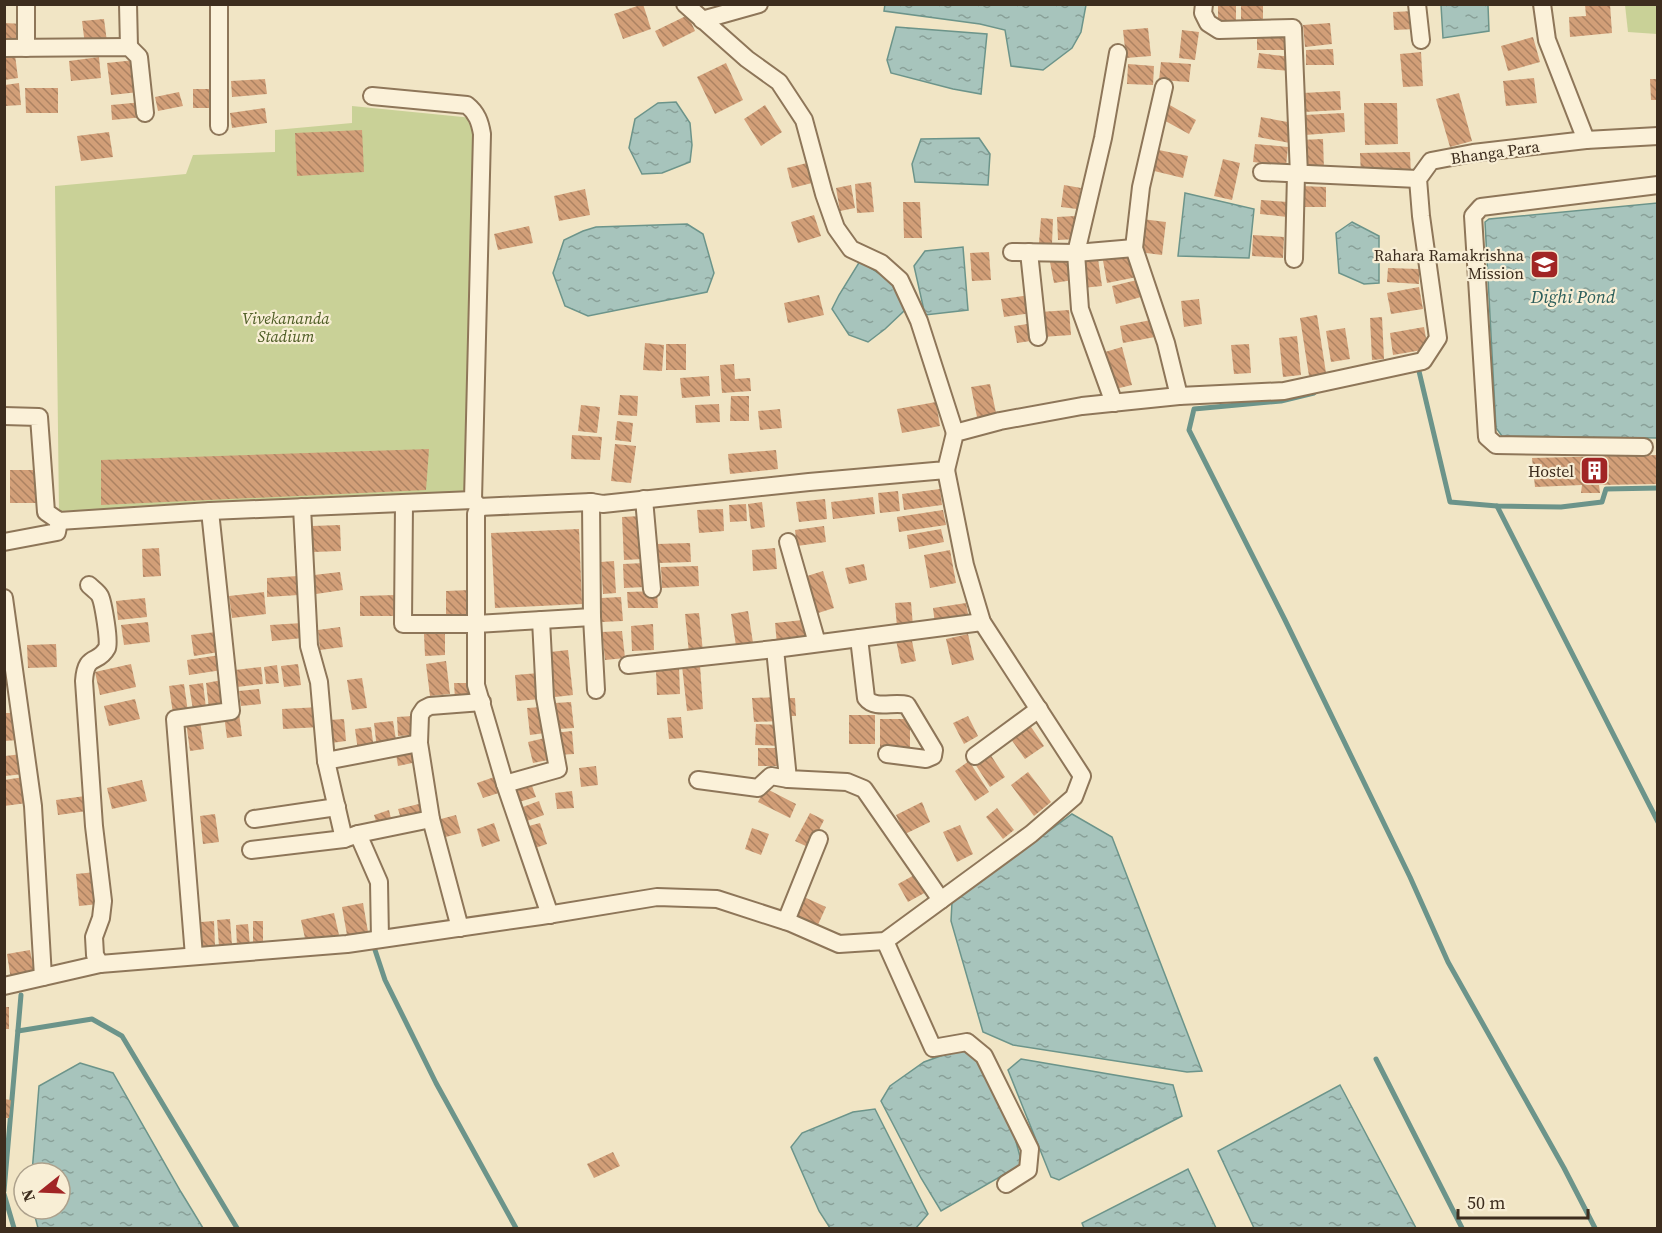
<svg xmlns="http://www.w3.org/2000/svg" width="1662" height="1233" font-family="'Source Serif 4',serif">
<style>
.green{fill:#c9d197}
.water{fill:url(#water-ripples);stroke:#6c948a;stroke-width:1.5}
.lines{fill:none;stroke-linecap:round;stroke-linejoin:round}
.stream{stroke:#6c948a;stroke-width:5}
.building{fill:url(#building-back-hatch)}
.street-casing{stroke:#8e7659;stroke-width:20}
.street{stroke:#fbf1d9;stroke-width:16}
.labels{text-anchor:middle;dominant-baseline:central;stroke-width:4.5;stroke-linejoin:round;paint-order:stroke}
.street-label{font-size:16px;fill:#3d2d1e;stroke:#f8eed5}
.poi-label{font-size:16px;fill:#3d2d1e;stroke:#f8eed5;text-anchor:end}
.park-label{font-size:16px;font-style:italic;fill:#4c5b23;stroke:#f8eed5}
.water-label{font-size:18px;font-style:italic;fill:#2c5e5b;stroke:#f8eed5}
</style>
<defs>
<pattern id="water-ripples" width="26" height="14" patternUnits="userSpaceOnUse" patternTransform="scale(1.5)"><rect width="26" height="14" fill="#a7c4bc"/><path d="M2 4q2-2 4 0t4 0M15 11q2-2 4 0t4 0" fill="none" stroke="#89a098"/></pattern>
<pattern id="building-back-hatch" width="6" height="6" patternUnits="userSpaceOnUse" patternTransform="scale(1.5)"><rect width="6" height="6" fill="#d29f78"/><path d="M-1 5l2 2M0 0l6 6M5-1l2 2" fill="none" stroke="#ac8262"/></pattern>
</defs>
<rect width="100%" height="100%" fill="#f1e5c5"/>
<!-- green -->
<g class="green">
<polygon points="1625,5 1657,5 1657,34 1628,32"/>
<polygon points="352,106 473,118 468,497 59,511 55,186 186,174 193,155 275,152 275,130 352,123"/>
</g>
<!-- water -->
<g class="water">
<polygon points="885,4 1086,4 1086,5 1081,32 1072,48 1043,70 1011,66 1005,30 980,24 884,11"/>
<polygon points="1441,5 1488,5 1489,31 1443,38"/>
<polygon points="896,27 987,34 981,94 953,89 891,73 887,60"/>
<polygon points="676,102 690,123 692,145 690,162 662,173 642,174 629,148 635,119 658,103"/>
<polygon points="979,138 990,154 988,185 915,182 912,164 921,139"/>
<polygon points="1185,193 1254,209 1249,258 1178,256"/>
<polygon points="1657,203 1657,438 1502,436 1496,428 1485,222 1489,219"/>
<polygon points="1352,222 1379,236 1379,283 1364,284 1339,273 1336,233"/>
<polygon points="687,224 703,234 714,273 707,292 588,316 565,306 553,273 564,240 583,231 596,227"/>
<polygon points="963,247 968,310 925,315 914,266 925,251"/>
<polygon points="860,261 894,283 905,310 885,329 868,342 849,335 832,309 839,295"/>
<polygon points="1072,814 1112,837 1202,1071 1187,1072 1013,1045 983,1032 951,921 952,902"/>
<polygon points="968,1046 1011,1123 1022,1164 941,1211 921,1178 881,1101 890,1086 924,1062"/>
<polygon points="1021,1059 1173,1085 1182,1116 1059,1180 1051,1177 1008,1070"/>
<polygon points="80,1063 113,1073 181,1192 203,1228 38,1228 33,1209 60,1209 60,1173 32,1173 39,1086"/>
<polygon points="1340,1085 1416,1228 1254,1228 1218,1151"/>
<polygon points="875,1109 928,1214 916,1228 830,1228 819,1211 791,1147 802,1133 853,1112"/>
<polygon points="1188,1169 1216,1228 1084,1228 1082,1223"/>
</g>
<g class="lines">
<!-- stream -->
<g class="stream">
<polyline points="1416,367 1418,367 1450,502 1497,506 1561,507 1602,502 1606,489 1658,488"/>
<polyline points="1314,393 1281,401 1194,409 1189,430 1285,620 1410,877 1448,962 1564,1168 1595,1228"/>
<polyline points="1497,506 1658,822"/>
<polyline points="374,947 385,980 436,1083 516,1228"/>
<polyline points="18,1031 92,1019 122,1036 237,1228"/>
<polyline points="1376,1059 1462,1228"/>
<polyline points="4,1191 21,995"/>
<polyline points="4,1194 14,1228"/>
</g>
</g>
<!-- building -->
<g class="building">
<polygon points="643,4 651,29 623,39 614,14"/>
<rect x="1218" y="4" width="18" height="17"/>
<polygon points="1585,4 1610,4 1612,33 1570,37 1569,17 1586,16"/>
<rect x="1241" y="5" width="22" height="20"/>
<polygon points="1414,11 1415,29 1394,30 1393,12"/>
<polygon points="688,15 695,31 663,47 655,31"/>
<polygon points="104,19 107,42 85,45 82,21"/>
<polygon points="4,23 24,24 23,42 4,41"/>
<polygon points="1330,23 1332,44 1305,47 1303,25"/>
<polygon points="1148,28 1151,56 1126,58 1123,30"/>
<polygon points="1182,30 1199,32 1195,60 1179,58"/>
<rect x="1257" y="35" width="33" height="15"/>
<polygon points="1533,37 1540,62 1508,71 1501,46"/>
<polygon points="1333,49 1334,65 1306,65 1306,50"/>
<polygon points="1421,52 1423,86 1403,87 1400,54"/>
<polygon points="1259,53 1291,57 1290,71 1257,68"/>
<polygon points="15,55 18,78 4,80 4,57"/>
<polygon points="99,57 101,78 71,81 69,61"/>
<polygon points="135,60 139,92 111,95 107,63"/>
<polygon points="1161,62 1191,64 1189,82 1159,80"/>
<polygon points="726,63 743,100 715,114 697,77"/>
<polygon points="1128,64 1154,66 1153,85 1127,84"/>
<polygon points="1534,78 1537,103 1506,106 1503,81"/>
<polygon points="265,79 267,94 232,97 231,81"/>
<polygon points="1650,79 1658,79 1658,100 1651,100"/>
<polygon points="19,83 21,105 5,106 5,85"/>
<polygon points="25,88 58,88 58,113 26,113"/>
<rect x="193" y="89" width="23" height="19"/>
<polygon points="1340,91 1341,110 1304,112 1303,93"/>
<polygon points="179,92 183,106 158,111 155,97"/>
<polygon points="1459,93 1472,141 1450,147 1436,99"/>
<polygon points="143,102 144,117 112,120 111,105"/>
<polygon points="1364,103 1397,103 1398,144 1365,145"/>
<polygon points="1168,104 1196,120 1189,134 1160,118"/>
<polygon points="765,105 782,132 761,146 744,119"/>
<polygon points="265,108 267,123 232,128 230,113"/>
<polygon points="1344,113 1345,132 1305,135 1304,115"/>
<polygon points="1261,117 1293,123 1290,143 1258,137"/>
<polygon points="362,130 364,172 297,176 295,133"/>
<polygon points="109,132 113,157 81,161 77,136"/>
<polygon points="1323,139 1324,170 1301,170 1300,140"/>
<polygon points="1255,144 1288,147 1286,166 1253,162"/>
<polygon points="1154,149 1188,156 1183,178 1150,170"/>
<polygon points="1410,152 1411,175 1361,176 1360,153"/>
<polygon points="1223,159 1240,163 1232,200 1214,196"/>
<polygon points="807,163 812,183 792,188 787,168"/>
<polygon points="871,182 874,212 857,213 855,184"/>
<polygon points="851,185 855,208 840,211 836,188"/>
<polygon points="1064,185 1081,188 1077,209 1061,207"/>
<polygon points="1301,186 1326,187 1326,207 1301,207"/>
<polygon points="585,189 590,215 559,221 554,196"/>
<polygon points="1261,200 1288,202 1287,217 1260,214"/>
<polygon points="903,202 920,202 922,238 904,238"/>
<polygon points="814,215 821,236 798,243 791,222"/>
<polygon points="1075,216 1076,239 1058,240 1057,217"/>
<polygon points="1041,218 1053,219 1052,244 1039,243"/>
<polygon points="1142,219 1166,222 1162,255 1138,252"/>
<polygon points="529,226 533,243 498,250 494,234"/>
<polygon points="1253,235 1284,237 1283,258 1252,256"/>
<polygon points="1132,250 1137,277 1107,283 1102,255"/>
<polygon points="989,252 991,280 972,281 970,253"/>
<polygon points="1097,252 1102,286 1082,288 1078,255"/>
<polygon points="1067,253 1073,280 1054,283 1049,257"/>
<polygon points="1388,268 1419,269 1419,284 1387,282"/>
<polygon points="1137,280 1141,297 1116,304 1112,286"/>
<polygon points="1419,287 1423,309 1391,314 1387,293"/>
<polygon points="819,295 824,315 788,323 784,303"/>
<polygon points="1030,295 1032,313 1004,317 1001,299"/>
<polygon points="1199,299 1202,324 1184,327 1181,301"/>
<polygon points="1069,310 1071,335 1042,337 1040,312"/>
<polygon points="1317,315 1326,373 1309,376 1300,318"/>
<polygon points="1382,317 1384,359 1372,360 1370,318"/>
<polygon points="1151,320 1155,337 1123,343 1120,326"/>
<polygon points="1034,323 1037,340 1017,343 1014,326"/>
<polygon points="1424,327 1428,349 1393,355 1390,333"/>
<polygon points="1345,328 1350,359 1331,362 1326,331"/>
<polygon points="1297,336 1301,375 1283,377 1279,338"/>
<polygon points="645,343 664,345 662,371 643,370"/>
<rect x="666" y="344" width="20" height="26"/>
<polygon points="1249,344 1251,373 1234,374 1231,345"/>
<polygon points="1122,347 1132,385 1115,389 1105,352"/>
<polygon points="734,364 735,379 750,378 751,391 722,393 720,365"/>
<polygon points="709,376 710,396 682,398 680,378"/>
<polygon points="990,384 996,413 977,417 971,387"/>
<polygon points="620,395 638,396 637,416 618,415"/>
<polygon points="731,396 749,396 749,421 730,421"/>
<polygon points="936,402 940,426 902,433 897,409"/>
<polygon points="719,404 720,422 696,423 695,405"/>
<polygon points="581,405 600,407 597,433 578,431"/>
<polygon points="780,409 782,428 760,430 758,411"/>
<polygon points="617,421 633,423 631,442 615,440"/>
<polygon points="572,435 602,437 600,460 571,459"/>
<polygon points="615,444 636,446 631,483 611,481"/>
<polygon points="429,449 426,490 101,505 101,460"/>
<polygon points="776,450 778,469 730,474 728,454"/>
<polygon points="1658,455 1658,484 1599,485 1600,493 1581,493 1582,485 1535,487 1532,458"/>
<polygon points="10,470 40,470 41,503 10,503"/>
<polygon points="940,489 942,505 904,510 902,494"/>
<polygon points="898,491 900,511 880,513 878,493"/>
<polygon points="873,497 875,514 833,519 831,502"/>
<polygon points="825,499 827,519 799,522 796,502"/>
<polygon points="762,502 765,527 751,529 748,504"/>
<polygon points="746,504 747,521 730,522 729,505"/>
<polygon points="723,509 724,531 699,533 697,510"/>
<polygon points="943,510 946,525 899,532 897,517"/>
<polygon points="641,516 643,559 624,560 622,517"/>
<polygon points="340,525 341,551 313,552 312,526"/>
<polygon points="824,526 826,542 797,546 795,530"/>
<polygon points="579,529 582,604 495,608 491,533"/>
<polygon points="941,529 944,542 909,549 907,535"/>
<polygon points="690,543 691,562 658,563 657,544"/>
<polygon points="159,548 161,576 143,577 142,549"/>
<polygon points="775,548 777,569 753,571 752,550"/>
<polygon points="950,550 956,583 930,588 924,555"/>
<polygon points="614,561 616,593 603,594 601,562"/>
<polygon points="644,563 645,587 624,588 623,564"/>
<polygon points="864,564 867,580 849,584 845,568"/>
<polygon points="698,566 699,586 662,588 661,567"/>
<polygon points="823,571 834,608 815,614 804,577"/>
<polygon points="340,572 343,590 316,594 314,575"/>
<polygon points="298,576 299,595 267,597 267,578"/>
<polygon points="470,590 470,620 446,620 446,591"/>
<polygon points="657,591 658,608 628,608 627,592"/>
<polygon points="264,592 266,614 232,618 229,596"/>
<polygon points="396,595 396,616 360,616 360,596"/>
<polygon points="621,597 623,621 602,622 601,598"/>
<polygon points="145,598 147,617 118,620 116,601"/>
<polygon points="911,602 913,626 897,627 895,603"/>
<polygon points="966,603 969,619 935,624 933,608"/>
<polygon points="748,611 754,649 737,652 731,614"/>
<polygon points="699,613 703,652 689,653 685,614"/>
<polygon points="803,620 806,641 777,644 775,623"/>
<polygon points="148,622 150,642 124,645 121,625"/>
<polygon points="302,623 303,638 272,641 270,625"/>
<polygon points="653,624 654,650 632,651 631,626"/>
<polygon points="340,627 343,647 320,650 318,630"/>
<polygon points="622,631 625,658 605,660 602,632"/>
<polygon points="216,632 219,652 194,656 191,635"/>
<polygon points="424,634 445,634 445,655 425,656"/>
<polygon points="968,634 974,660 952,665 946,639"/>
<polygon points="911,636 916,661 901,664 896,640"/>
<polygon points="56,644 57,667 28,668 27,645"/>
<polygon points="568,650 573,695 555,697 550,652"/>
<polygon points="220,655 222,670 189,675 187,660"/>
<polygon points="446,661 450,694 430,696 426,664"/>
<polygon points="131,664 136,687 100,695 95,672"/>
<polygon points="298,664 301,685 284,687 281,666"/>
<polygon points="277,665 279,683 266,684 264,667"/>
<polygon points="700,665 703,709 687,711 682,666"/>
<polygon points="261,667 263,684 237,687 235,670"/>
<polygon points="679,668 680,694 657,695 656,670"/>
<polygon points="539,673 541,699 517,701 515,675"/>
<polygon points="362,678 367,708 352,710 347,680"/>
<polygon points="222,680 225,706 209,708 206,683"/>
<polygon points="203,683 206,708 193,710 189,685"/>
<polygon points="454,683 470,683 471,698 455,699"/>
<polygon points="184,684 188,712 173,714 169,686"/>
<polygon points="259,689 261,704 241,706 239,691"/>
<polygon points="779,697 780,721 754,722 752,698"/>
<polygon points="782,698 795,698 796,716 783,716"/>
<polygon points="135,699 140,719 109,726 104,706"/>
<polygon points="571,702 574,728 558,729 555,703"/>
<polygon points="320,707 321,727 283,729 282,709"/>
<polygon points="542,707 545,733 530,735 527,708"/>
<polygon points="4,713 18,713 18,740 4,741"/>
<polygon points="239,713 242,736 227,738 224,715"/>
<rect x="849" y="715" width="26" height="29"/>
<polygon points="413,716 414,735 398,736 397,717"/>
<polygon points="968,716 978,736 964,744 953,723"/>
<polygon points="681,717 683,738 669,739 667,718"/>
<polygon points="344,719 346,741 331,743 329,720"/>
<polygon points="880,719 910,719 910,748 880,749"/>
<polygon points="200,720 204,749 190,751 186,722"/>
<polygon points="393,721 397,746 377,749 374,723"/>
<polygon points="1027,721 1044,746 1025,759 1008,735"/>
<polygon points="756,724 782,725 782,746 755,745"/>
<polygon points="371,727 374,749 358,751 355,729"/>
<polygon points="572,731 574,754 557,755 554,733"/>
<polygon points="549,737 553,759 533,763 528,742"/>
<polygon points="414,745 417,762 398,766 395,748"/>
<rect x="758" y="748" width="21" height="18"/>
<polygon points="22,754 24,774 5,776 5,756"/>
<polygon points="990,754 1005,777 990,787 975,764"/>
<polygon points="969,761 989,792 975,801 955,771"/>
<polygon points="596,766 598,785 581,787 579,768"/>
<polygon points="1028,772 1051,802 1034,816 1011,785"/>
<polygon points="500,775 505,791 483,798 477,783"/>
<polygon points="24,777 27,803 4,806 4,780"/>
<polygon points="142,780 147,801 112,809 107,788"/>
<polygon points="531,783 536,797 519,802 514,788"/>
<polygon points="765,788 796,804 790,818 758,802"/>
<polygon points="572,791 574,808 557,809 555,793"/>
<polygon points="85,796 87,811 58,815 56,800"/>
<polygon points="539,801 544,815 524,822 520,808"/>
<polygon points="922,802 930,822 905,834 896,815"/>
<polygon points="423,803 426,815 402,822 398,809"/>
<polygon points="997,808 1014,830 1003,839 986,817"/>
<polygon points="389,810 392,823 378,827 374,815"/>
<polygon points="810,813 824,820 810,848 795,841"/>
<polygon points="215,814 219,842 203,844 200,816"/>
<polygon points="456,815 461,833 442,838 437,820"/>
<polygon points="494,823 500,841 482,847 477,829"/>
<polygon points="540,823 547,844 532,849 525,827"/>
<polygon points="960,825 973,854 957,862 943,832"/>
<polygon points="752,828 769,834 761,855 745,849"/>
<polygon points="96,872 99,904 79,906 76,874"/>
<polygon points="918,873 928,891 908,902 898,884"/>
<polygon points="804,897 826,907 817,927 795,917"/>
<polygon points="363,903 368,932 347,935 342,907"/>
<polygon points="334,913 339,935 306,943 301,920"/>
<polygon points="230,919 232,945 219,946 217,920"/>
<polygon points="214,921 215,946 202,947 201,922"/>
<rect x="253" y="921" width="10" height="22"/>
<polygon points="248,924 250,946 237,946 236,925"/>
<polygon points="30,950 35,976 11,980 7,954"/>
<rect x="5" y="1007" width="4" height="22"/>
<polygon points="4,1099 11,1100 9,1118 4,1118"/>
<polygon points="613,1152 620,1166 594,1178 587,1164"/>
</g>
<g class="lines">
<defs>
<g id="street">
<polyline points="26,4 26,48"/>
<polyline points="128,4 129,47"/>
<polyline points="685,4 747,59 779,82 804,120 824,194 836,228 851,249 881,263 900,280 919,321 955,433"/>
<polyline points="1204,4 1203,13 1208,23 1219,30 1293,28 1299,175"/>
<polyline points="1417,4 1421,40"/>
<polyline points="702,20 759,4"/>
<polyline points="4,48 129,47 139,57 145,113"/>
<polyline points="1164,87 1141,187 1134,248 1166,343 1179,396"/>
<path d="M 372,96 L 467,105 C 477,113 480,122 482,134 L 473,500"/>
<polyline points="219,126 219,4"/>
<polyline points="1586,140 1658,136"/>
<polyline points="1262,172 1418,179"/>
<polyline points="1012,252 1076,253 1134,248"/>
<polyline points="1029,252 1038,337"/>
<polyline points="1294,259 1296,174"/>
<polyline points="1114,403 1080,309 1076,253 1103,138 1118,53"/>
<polyline points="4,416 39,417 46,512 59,521 210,511 473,500 479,507 591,502 603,504 809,482 946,470 955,433 1000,421 1082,406 1179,396 1284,391 1423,361 1438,338 1421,216 1418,179 1431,161 1473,153 1586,140 1547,40 1542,4"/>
<polyline points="1644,447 1496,445 1487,437 1473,216 1481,207 1658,185"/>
<polyline points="644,499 652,589"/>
<polyline points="591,502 592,617 596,690"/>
<polyline points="404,503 403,624 476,624 592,617"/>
<polyline points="302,507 309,646 319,682 326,761 344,839"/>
<polyline points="479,507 476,514 476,685 505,784"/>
<polyline points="4,542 57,532 59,521"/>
<polyline points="788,542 817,643"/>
<path d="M 89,585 C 92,588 98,592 100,596 C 103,602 110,642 107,648 C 98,665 86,652 84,681 L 94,826 L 103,901 L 101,918 L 94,937 L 95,955 L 100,964"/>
<polyline points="4,598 33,806 43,977"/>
<polyline points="541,620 545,698 558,769 505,784 550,915"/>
<path d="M 859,638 L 866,698 C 875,710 894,701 907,705 L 934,750 L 933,756 L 926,759 L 887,754"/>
<polyline points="775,649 788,779 847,782 864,789 941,900"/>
<polyline points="628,665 775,649 982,622"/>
<polyline points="975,756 1039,709"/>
<polyline points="326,761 419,743"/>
<polyline points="698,780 758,788 771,776 788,779"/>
<polyline points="254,819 337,807"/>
<polyline points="358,834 431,819"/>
<polyline points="251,850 344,839 358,834 379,882 380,939"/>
<polyline points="786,921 819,839"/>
<polyline points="460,928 431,819 419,743 420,715 424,709 430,706 482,702"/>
<polyline points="885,941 933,1048 967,1042 984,1056 1030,1149 1028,1170 1006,1184"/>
<polyline points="194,956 175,719 231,711 210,511"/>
<polyline points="4,986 100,964 347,944 541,916 657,897 717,899 791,923 839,944 885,941 1031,834 1074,797 1082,776 982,622 965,565 946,470"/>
</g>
</defs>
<!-- street casing -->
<use href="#street" class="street-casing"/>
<!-- street -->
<use href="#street" class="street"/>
</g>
<!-- icons -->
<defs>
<symbol id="school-square" viewBox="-11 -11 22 22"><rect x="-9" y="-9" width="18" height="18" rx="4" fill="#a12525" stroke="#f8eed5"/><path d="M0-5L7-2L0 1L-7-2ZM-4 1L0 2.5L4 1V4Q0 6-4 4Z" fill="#fff"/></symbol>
<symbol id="building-square" viewBox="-11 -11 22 22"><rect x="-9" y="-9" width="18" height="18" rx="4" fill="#a12525" stroke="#f8eed5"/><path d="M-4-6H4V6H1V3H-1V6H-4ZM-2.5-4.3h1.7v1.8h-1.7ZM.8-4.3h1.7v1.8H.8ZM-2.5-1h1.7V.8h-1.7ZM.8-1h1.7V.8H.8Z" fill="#fff"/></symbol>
</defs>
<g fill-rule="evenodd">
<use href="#school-square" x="1528" y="248" width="33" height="33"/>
<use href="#building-square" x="1578" y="454" width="33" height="33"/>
</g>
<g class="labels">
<!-- street labels -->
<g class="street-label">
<text transform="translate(1495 152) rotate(-8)">Bhanga Para</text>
</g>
<!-- poi labels -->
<g class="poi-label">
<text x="1524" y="255">Rahara Ramakrishna<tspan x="1524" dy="18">Mission</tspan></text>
<text x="1574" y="471">Hostel</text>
</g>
<!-- park labels -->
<g class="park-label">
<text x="286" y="318">Vivekananda<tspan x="286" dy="18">Stadium</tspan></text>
</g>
<!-- water labels -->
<g class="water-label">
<text x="1573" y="296">Dighi Pond</text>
</g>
</g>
<!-- border -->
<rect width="1662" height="1233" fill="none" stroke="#3d2d1e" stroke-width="12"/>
<!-- north arrow -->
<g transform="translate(42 1191) rotate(252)"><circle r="28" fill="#f8eed5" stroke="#ada18c" stroke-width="1.5"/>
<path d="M0-4.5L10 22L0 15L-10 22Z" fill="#a12525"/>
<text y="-9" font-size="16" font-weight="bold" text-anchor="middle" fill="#3d2d1e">N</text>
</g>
<!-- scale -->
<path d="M1458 1209v9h130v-9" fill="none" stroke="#3d2d1e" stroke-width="3"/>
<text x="1467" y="1209" font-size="18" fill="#3d2d1e" stroke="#f8eed5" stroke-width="4.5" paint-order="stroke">50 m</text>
</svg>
